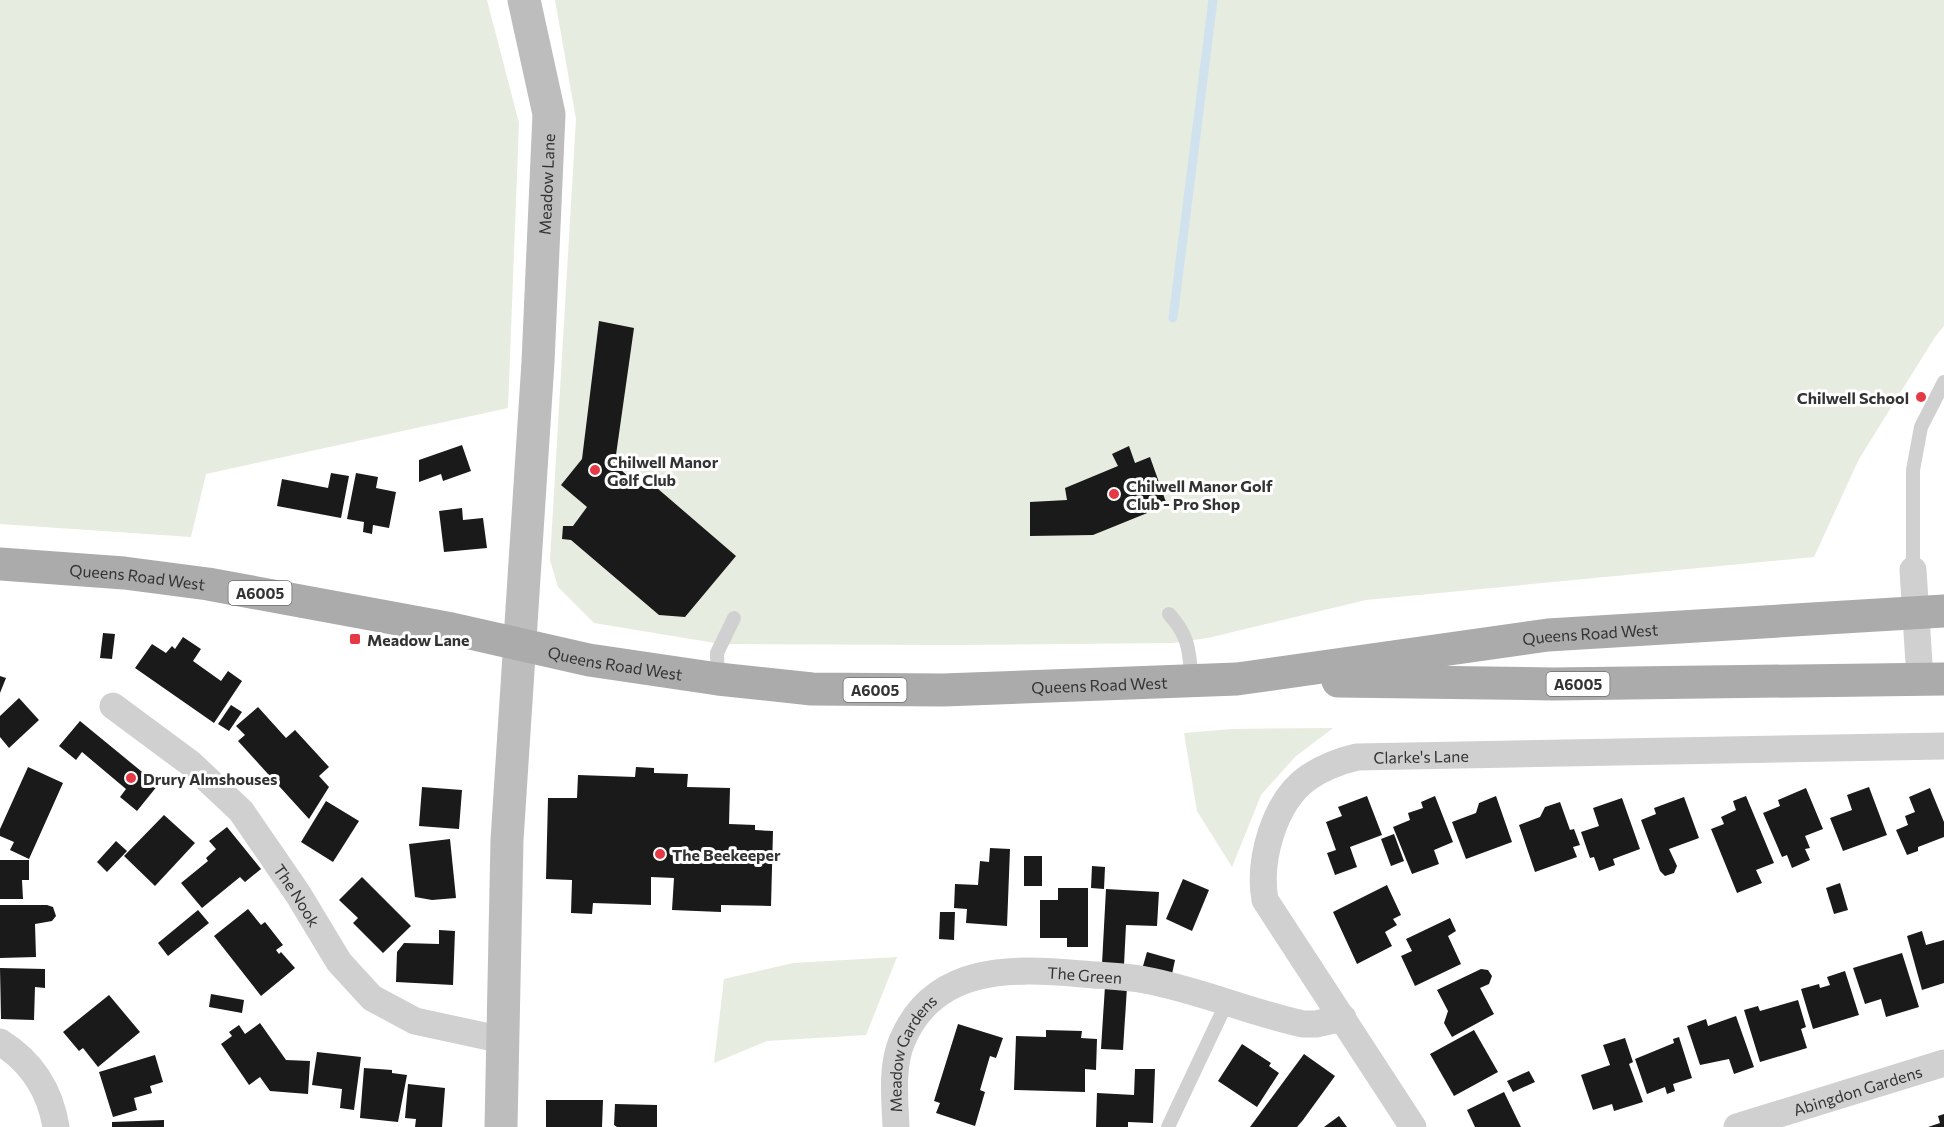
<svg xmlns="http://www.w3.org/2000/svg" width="1944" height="1127" font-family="Commissioner,sans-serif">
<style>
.green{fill:#e6ecdf}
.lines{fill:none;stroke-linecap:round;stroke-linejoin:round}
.stream{stroke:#cfe2ee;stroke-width:9}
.building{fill:#1a1a1a}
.lane{stroke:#d0d0d0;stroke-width:14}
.street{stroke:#d0d0d0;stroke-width:27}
.secondary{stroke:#bdbdbd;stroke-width:33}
.primary{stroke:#ababab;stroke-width:33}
.poi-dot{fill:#e63946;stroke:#fff;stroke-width:2}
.labels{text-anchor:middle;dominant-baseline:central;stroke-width:6;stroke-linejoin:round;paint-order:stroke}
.shield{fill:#fff;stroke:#707070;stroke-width:1.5}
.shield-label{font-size:15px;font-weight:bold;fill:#333}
.street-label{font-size:16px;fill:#333;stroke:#fff}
.poi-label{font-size:16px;font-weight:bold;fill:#333;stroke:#fff;text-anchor:start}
</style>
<rect width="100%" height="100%" fill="#fff"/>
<!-- green -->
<g class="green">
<polygon points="0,0 487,0 519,123 508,408 206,474 191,537 0,524"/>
<polygon points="555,0 1944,0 1944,326 1935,337 1859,459 1814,557 1366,600 1208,638 1172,643 954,645 721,644 594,623 558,587 550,560 576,119"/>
<polygon points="1333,728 1295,757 1261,795 1232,867 1197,811 1184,733 1232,729"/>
<polygon points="897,957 866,1035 767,1041 714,1063 724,979 793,963"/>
</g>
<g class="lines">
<!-- stream -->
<polyline class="stream" points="1173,318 1213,0"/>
</g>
<!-- building -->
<g class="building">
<polygon points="599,321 634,328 614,469 619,468 639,487 650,482 736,556 685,617 659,615 571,540 562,539 563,526 573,526 587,507 561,485 582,459"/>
<polygon points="462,445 471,471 443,481 441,474 419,482 419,460"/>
<polygon points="1129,446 1135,463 1150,457 1167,505 1093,535 1030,536 1030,502 1067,500 1065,488 1118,466 1112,454"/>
<polygon points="331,473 349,476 341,518 277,506 282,479 328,488"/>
<polygon points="356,473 378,477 376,488 396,492 389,528 373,525 372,534 363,532 364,522 347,519"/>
<polygon points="462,508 463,520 483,518 487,548 444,552 439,511"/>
<polygon points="103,633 115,634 112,659 100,658"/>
<polygon points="183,637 201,649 193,661 221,681 228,671 242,681 214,723 135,668 152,644 166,653 172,646 175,649"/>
<polygon points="0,676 6,678 0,693"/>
<polygon points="19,698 39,720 9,748 0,737 0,716"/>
<polygon points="231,705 242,712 229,731 218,724"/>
<polygon points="258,707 286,738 295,730 329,767 319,776 329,787 309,819 238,741 245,735 236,726"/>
<polygon points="80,721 158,785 137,811 120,797 126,789 82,752 76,760 59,746"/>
<polygon points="28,767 63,783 29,859 10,850 14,842 0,836 0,829"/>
<polygon points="636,767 654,768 654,773 688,774 687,787 730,788 729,824 755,825 755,830 773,831 771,906 721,905 721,912 672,910 674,878 651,877 651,905 593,903 592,914 571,913 572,880 546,879 548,798 577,798 578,775 635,777"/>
<polygon points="422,787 462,790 459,829 419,826"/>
<polygon points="1869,787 1887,835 1843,851 1830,818 1852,810 1847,795"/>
<polygon points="1806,788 1823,829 1805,836 1810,848 1805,849 1810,860 1792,868 1787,855 1782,857 1763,813 1780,806 1778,800"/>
<polygon points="1930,788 1944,822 1944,837 1918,847 1918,851 1907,855 1896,830 1908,825 1905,816 1915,812 1909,797"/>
<polygon points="1367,796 1382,835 1350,847 1357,867 1335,875 1327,853 1336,850 1326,822 1342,816 1338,807"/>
<polygon points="1435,796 1453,842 1434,850 1439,864 1412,874 1393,827 1410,820 1408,813 1423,808 1421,802"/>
<polygon points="1496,796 1512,842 1466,859 1452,822 1476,813 1479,803"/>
<polygon points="1746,796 1774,863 1756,870 1762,883 1737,893 1711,829 1724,824 1721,817 1736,810 1733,801"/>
<polygon points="1684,797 1699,838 1669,849 1677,866 1674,873 1665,876 1660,871 1641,820 1656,814 1654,808"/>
<polygon points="1622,798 1640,849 1613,859 1615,865 1599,871 1594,857 1590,858 1581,832 1599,826 1593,808"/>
<polygon points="326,801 359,821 333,862 301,842"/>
<polygon points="1560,802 1570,830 1574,829 1580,845 1573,847 1577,857 1535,872 1519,825 1540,817 1545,807"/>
<polygon points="164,815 195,843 155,886 124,856"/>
<polygon points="227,827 261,869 245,882 240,877 202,908 181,883 208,861 206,858 216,849 209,841"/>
<polygon points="1394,834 1404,861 1391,866 1381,839"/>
<polygon points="450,839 456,898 432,900 415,897 409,844"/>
<polygon points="116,841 127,851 107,872 97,862"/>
<polygon points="990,848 1010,849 1007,926 966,923 967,909 954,908 955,884 978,885 980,861 989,862"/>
<rect x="1024" y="856" width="18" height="30"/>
<polygon points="0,860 29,860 29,880 22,880 23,899 0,899"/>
<polygon points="1092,866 1105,867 1104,889 1091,888"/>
<polygon points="362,877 411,926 383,953 353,923 358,918 339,900"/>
<polygon points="1183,879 1209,890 1192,931 1166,919"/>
<polygon points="1840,883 1848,910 1834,914 1826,888"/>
<polygon points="1387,885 1401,915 1393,919 1397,925 1385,932 1392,946 1357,964 1333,912"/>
<polygon points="1058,888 1088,888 1088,947 1067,947 1067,938 1040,938 1040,900 1058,900"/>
<polygon points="1106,889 1159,892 1157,926 1126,925 1124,965 1102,964"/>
<polygon points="0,905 47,905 53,907 56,916 52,921 35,924 36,957 0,958"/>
<polygon points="248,909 261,925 265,922 283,945 276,950 279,954 281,952 295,968 261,996 214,936"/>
<polygon points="198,910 209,923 168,956 158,943"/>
<polygon points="940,912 955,912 954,940 939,939"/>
<polygon points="1450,918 1456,931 1448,936 1461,964 1415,986 1401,956 1412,951 1406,939"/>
<polygon points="439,930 455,931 453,985 396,982 397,952 404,943 439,944"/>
<polygon points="1922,931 1926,945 1944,940 1944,983 1922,990 1907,936"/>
<polygon points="1147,952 1175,960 1172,974 1143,966"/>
<polygon points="1902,953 1919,1007 1886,1017 1881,999 1865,1004 1853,968"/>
<polygon points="0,968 45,969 45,988 35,987 34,1020 1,1019"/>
<polygon points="1481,969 1488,970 1492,976 1489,984 1480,988 1494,1014 1452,1037 1444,1023 1448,1011 1437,990"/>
<polygon points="1845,971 1859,1015 1813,1029 1801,989 1819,984 1820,988 1830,985 1827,977"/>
<polygon points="1105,986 1127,987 1123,1050 1101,1049"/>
<polygon points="211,994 244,1000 242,1013 209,1007"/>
<polygon points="109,995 140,1032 98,1067 83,1048 79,1051 63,1032"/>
<polygon points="1798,1000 1806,1027 1801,1029 1807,1048 1760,1062 1744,1010 1758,1006 1760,1011"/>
<polygon points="1736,1016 1754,1067 1734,1074 1729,1059 1700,1065 1687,1026 1706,1019 1708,1026"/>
<polygon points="260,1023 286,1060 310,1061 308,1094 270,1091 260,1077 249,1085 221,1044 232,1036 229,1032 239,1025 245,1034"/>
<polygon points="958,1024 1003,1038 996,1058 990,1056 980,1090 985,1092 975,1126 936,1113 940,1103 934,1101"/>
<polygon points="1046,1030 1082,1031 1081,1038 1097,1039 1096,1070 1085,1069 1085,1092 1014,1090 1016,1036 1046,1037"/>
<polygon points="1474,1030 1498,1072 1454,1096 1430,1054"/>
<polygon points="1679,1037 1692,1078 1673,1084 1675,1091 1667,1094 1665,1087 1647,1094 1635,1059 1674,1043 1673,1039"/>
<polygon points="1625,1038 1633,1062 1629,1064 1643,1102 1614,1111 1612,1104 1593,1110 1581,1075 1610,1065 1603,1045"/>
<polygon points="1242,1044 1271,1063 1269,1066 1279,1073 1257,1107 1218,1081"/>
<polygon points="317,1052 361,1057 354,1110 340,1108 342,1089 312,1085"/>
<polygon points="1304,1054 1335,1076 1303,1120 1297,1127 1250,1127"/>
<polygon points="155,1055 163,1082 150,1086 152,1093 134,1098 137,1110 113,1117 99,1072"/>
<polygon points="364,1068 392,1070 392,1073 407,1075 398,1122 360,1118"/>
<polygon points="1135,1069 1155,1069 1153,1123 1128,1122 1128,1127 1096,1127 1097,1093 1134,1095"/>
<polygon points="1529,1071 1535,1082 1513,1092 1507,1081"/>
<polygon points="408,1084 445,1088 442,1127 415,1127 416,1119 405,1118"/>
<polygon points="1504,1092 1521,1127 1475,1127 1467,1110"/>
<polygon points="546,1100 603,1100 602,1127 546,1127"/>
<polygon points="615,1104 657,1105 657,1127 617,1127 614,1125"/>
<polygon points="1944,1114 1944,1127 1928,1127 1940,1123 1938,1116"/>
<polygon points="1339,1116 1347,1127 1324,1127"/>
<polygon points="164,1120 164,1127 112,1127 112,1122"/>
</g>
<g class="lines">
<!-- lane -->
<g class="lane">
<polyline points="1913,570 1913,470 1921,427 1944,382"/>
<path d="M 1169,614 C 1190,637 1189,652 1192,682"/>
<polyline points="718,679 717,653 734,618"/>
<polyline points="1168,1127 1227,1002"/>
</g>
<!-- street -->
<g class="street">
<polyline points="1913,570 1920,679"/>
<path id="s1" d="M 113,706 L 190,763 L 241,811 L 298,894 L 339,962 L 372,998 L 415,1021 L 503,1040"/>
<path d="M 0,1042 C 32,1062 50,1090 56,1127"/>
<path id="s2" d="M 896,1127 C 895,1101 891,1066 902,1041 C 934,964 1013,968 1082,974 C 1103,976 1125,976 1145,980 C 1199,990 1249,1012 1303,1024 L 1316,1024 L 1343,1018"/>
<path id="s3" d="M 1413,1127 L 1265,900 C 1258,860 1274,801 1309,777 C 1324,767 1340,761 1357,757 L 1944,746"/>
<path id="s4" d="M 1737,1127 L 1944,1063"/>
</g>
<!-- secondary -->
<path class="secondary" id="s5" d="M 501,1127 L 507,840 L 538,362 L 549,114 L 524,0"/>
<!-- primary -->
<g class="primary">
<path id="s6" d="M 0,564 L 124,573 L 208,584 L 452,629 L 589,660 L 718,679 L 812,689 L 943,690 L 1237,679 L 1548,635 L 1944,611"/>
<polyline points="1338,681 1554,684 1944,679"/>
</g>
</g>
<!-- markers -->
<g class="poi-dot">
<circle cx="1921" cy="397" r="6"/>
<circle cx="595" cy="470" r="6"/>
<circle cx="1114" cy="494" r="6"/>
<rect x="349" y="633" width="12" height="12" rx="3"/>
<circle cx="131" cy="778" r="6"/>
<circle cx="660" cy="854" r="6"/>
</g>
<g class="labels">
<!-- shield labels -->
<g class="shield">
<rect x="228.5" y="581" width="63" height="24" rx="4.5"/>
<rect x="1546.5" y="672" width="63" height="24" rx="4.5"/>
<rect x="843.5" y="678" width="63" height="24" rx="4.5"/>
</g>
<g class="shield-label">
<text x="260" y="593">A6005</text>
<text x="1578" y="684">A6005</text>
<text x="875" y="690">A6005</text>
</g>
<!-- street labels -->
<g class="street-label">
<text stroke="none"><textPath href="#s5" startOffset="944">Meadow Lane</textPath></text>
<text stroke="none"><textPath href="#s6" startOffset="138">Queens Road West</textPath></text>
<text stroke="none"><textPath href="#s6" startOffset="1604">Queens Road West</textPath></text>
<text stroke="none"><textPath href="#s6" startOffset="624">Queens Road West</textPath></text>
<text stroke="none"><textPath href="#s6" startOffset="1110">Queens Road West</textPath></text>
<text stroke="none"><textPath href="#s3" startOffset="524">Clarke's Lane</textPath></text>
<text stroke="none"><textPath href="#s1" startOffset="267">The Nook</textPath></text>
<text stroke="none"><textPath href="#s2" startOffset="298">The Green</textPath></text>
<text stroke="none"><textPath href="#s2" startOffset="78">Meadow Gardens</textPath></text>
<text stroke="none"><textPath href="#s4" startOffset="126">Abingdon Gardens</textPath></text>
</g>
<!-- poi labels -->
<g class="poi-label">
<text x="1909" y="397" text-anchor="end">Chilwell School</text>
<text x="607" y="461">Chilwell Manor<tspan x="607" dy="18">Golf Club</tspan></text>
<text x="1126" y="485">Chilwell Manor Golf<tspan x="1126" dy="18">Club - Pro Shop</tspan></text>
<text x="367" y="639">Meadow Lane</text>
<text x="143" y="778">Drury Almshouses</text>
<text x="672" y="854">The Beekeeper</text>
</g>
</g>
</svg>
